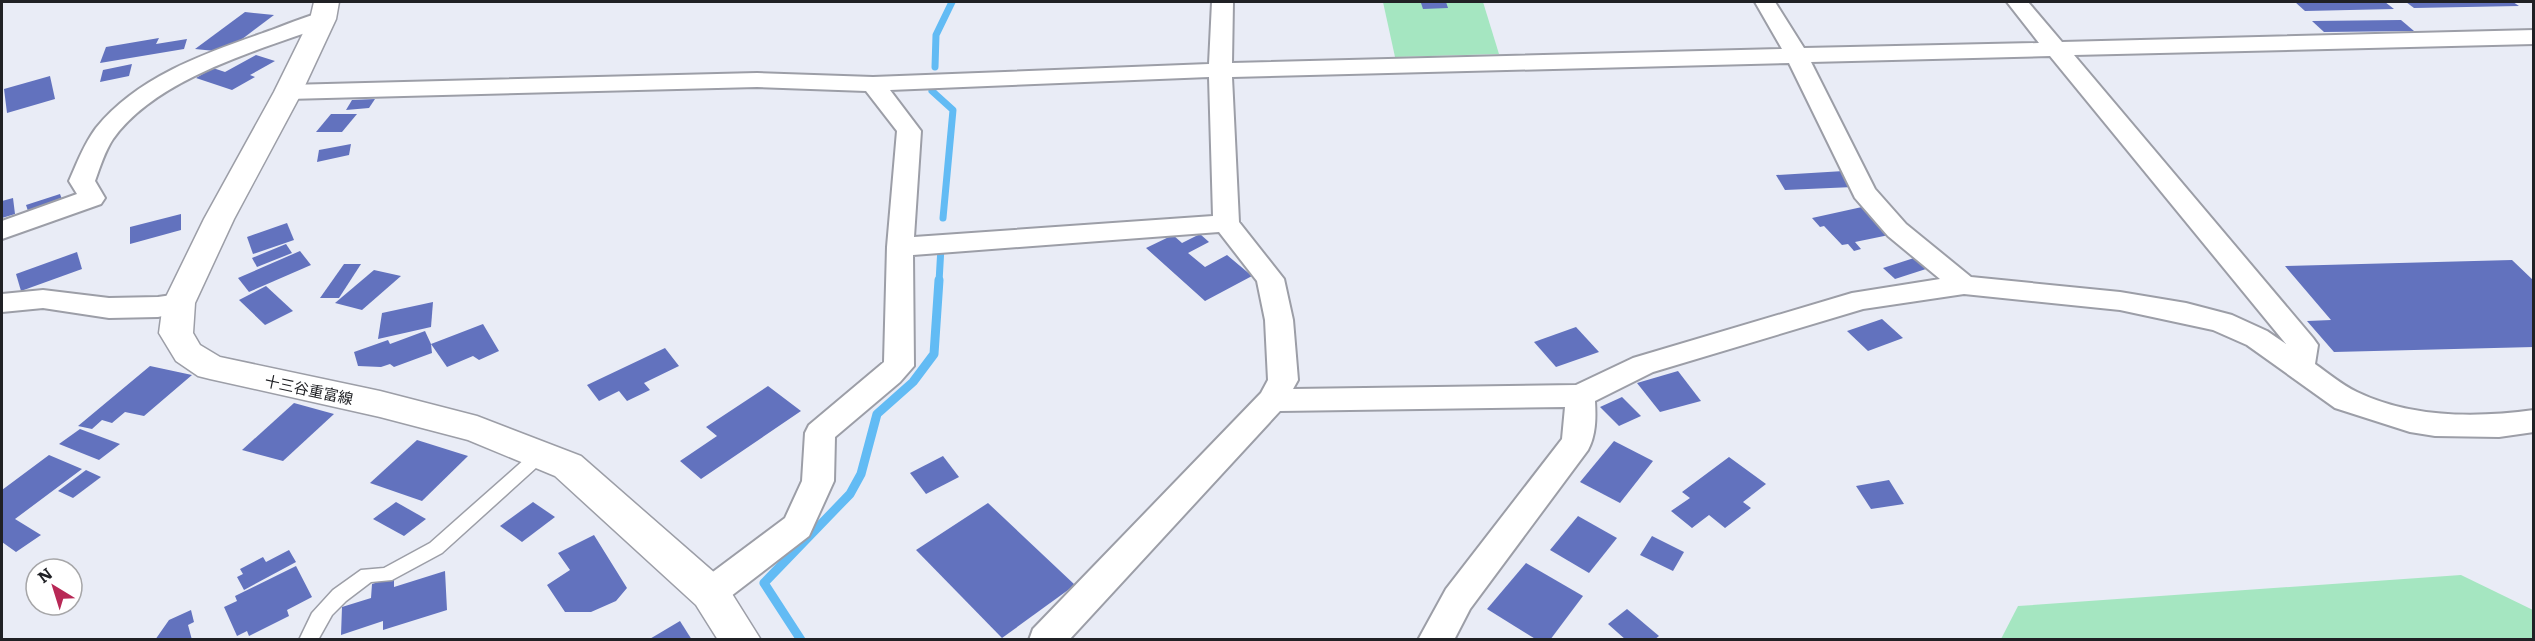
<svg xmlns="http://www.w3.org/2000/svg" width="2535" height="641" font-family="Literata,'Noto Sans JP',serif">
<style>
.green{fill:#a5e6c1}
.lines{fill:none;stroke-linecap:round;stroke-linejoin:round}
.stream-far1{stroke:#62bbf4;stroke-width:7}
.stream{stroke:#62bbf4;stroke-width:9}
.building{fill:#6272be}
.service-casing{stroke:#9c9ea7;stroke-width:3}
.minor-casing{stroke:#9c9ea7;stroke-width:4}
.secondary-casing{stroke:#9c9ea7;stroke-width:3}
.service{fill:#fff;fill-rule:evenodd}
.minor{fill:#fff;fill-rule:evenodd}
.secondary{fill:#fff;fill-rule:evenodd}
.labels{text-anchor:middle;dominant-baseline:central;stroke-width:4.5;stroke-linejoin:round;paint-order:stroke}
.street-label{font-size:15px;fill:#202125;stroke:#fff}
</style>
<rect width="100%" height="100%" fill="#e9ecf6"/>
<!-- green -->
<g class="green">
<polygon points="1383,2 1483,2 1499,54 1395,57"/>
<polygon points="2461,575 2533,610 2533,639 2001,639 2018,606"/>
</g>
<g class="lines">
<!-- stream-far1 -->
<g class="stream-far1">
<polyline points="935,67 936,35 952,2"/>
<polyline points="932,91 953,110 943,218"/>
<polyline points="939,282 941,247"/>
</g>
<!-- stream -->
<polyline class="stream" points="801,640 764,583 850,494 861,474 877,414 913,382 934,354 939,280"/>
</g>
<!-- building -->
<g class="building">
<polygon points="1446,2 1448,8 1423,9 1421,3"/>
<polygon points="2295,2 2385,2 2394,9 2305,11"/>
<polygon points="2406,2 2513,2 2519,6 2414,8"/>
<polygon points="245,12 274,15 225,52 195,49"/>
<polygon points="2401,20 2414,31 2324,32 2312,21"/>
<polygon points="159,38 156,44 187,39 184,49 100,63 106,47"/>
<polygon points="256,55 275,61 250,75 255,77 232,90 196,78 213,68 225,72"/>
<polygon points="132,64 129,76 100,82 103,70"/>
<polygon points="50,76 55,99 7,113 4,89"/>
<polygon points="375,99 369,108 346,110 352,100"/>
<polygon points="331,114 357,114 342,132 316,132"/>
<polygon points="351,144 349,155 317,162 319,150"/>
<polygon points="1844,171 1853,187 1785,190 1776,175"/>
<polygon points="60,194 63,202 29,214 26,205"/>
<polygon points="13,198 15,214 2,218 2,201"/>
<polygon points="1862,207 1889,235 1855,242 1861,249 1854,251 1848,244 1842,245 1824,226 1820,227 1812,218"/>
<polygon points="181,214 181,230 130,244 130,227"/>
<polygon points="287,223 294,240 253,254 247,237"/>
<polygon points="1200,234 1209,242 1188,253 1205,267 1227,255 1252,276 1205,301 1146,248 1173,235 1182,243"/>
<polygon points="286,244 292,253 257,267 252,258"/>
<polygon points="300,251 311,265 249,292 238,278"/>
<polygon points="77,252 82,269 21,291 16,274"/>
<polygon points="1914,258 1926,269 1895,279 1883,268"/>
<polygon points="2512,260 2534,281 2534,347 2334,352 2307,321 2331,320 2285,266"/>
<polygon points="344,264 361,264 339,298 320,298"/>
<polygon points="374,270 401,276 362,310 335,303"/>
<polygon points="266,286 293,311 265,325 239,300"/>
<polygon points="433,302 431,327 378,339 382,313"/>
<polygon points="1882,319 1903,338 1868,351 1847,331"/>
<polygon points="483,324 499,351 479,360 473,356 447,367 431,344 432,353 394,367 390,364 381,367 358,366 354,352 388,340 390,344 425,331 431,344"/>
<polygon points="1576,327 1599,352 1556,367 1534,342"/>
<polygon points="665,348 679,366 644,383 650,390 627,401 619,391 599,401 587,385"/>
<polygon points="150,366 192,375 144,416 125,412 112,423 102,420 92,429 78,426"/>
<polygon points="1678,371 1701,401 1660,412 1637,383"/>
<polygon points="768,386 801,411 701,479 680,461 717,436 706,427"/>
<polygon points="1622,397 1641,416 1619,426 1600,407"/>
<polygon points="294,403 334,414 283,461 242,450"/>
<polygon points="80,429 120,444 99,460 59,444"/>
<polygon points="417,440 468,456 422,501 370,483"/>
<polygon points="1614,441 1653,461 1620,503 1580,482"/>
<polygon points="49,455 82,469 15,519 41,535 16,552 2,542 2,490"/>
<polygon points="943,456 959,477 926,494 910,473"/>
<polygon points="1729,457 1766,484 1743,502 1751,508 1725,528 1709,515 1692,528 1671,511 1690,498 1682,492"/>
<polygon points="86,470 101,477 73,498 58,491"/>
<polygon points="1889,480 1904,504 1871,509 1856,486"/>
<polygon points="396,502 426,519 404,536 373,519"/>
<polygon points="533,502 555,517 522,542 500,526"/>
<polygon points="988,503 1075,585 1002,638 916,550"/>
<polygon points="1578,516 1617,538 1589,573 1550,550"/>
<polygon points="594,535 627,588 616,601 591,612 565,612 547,585 570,570 558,553"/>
<polygon points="1652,536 1684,552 1673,571 1640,555"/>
<polygon points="289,550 296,562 244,590 237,577 243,574 240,569 263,557 266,562"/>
<polygon points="1526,563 1583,596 1550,640 1537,640 1487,609"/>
<polygon points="296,566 312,597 287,610 289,616 249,636 247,631 237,636 224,607 237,601 235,596"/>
<polygon points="445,571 447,610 383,630 383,621 341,635 342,607 371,598 372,584 394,577 394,587"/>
<polygon points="1627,609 1659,636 1654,640 1626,640 1608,624"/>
<polygon points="191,610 194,622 188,625 192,640 155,640 169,620"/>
<polygon points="680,621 692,640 648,640"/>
</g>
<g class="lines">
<defs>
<polygon id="service" points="541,448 547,450 549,454 547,458 442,553 392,580 371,582 346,601 332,615 318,640 299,640 312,613 333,590 361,570 384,568 430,543 535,450"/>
<g id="minor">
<path d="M 1212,2 L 1233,2 L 1232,63 L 1782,49 L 1755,2 L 1775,2 L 1804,48 L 2039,43 L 2007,2 L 2028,2 L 2062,42 L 2534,30 L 2534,44 L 2074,55 L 2313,338 L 2318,345 L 2315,364 C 2328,373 2342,385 2357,392 C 2411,418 2476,418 2534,410 L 2534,432 L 2499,437 L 2435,436 L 2410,432 L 2335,408 L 2247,345 L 2213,330 L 2120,310 L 1964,294 L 1863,309 L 1653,372 L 1595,401 C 1596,418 1596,435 1588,450 L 1470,609 L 1454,640 L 1418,640 L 1446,589 L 1562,439 L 1565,407 L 1280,411 L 1069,640 L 1029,640 L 1033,629 L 1261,393 L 1268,380 L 1265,320 L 1257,281 L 1219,232 L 913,255 L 914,366 L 900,382 L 835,437 L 834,481 L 809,536 L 722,603 L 710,607 L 698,603 L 693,593 L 698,583 L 785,518 L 802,481 L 805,433 L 809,425 L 884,362 L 887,247 L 897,131 L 866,91 L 757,87 L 288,99 L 280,97 L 276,92 L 280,87 L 288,85 L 757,73 L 873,77 L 1209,64 ZM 2050,56 L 2286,344 L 2267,331 L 2232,315 L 2186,303 L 2120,292 L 1971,277 L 1906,224 L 1875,189 L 1811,62 ZM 1789,63 L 1855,198 L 1888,236 L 1940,279 L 1852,293 L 1633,358 L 1576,385 L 1293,389 L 1298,380 L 1293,320 L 1284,279 L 1239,222 L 1232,77 ZM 1209,77 L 1213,216 L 914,237 L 921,131 L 890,90 Z"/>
<path d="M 323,12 L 331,14 L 334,19 L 331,24 C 262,49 157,77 113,139 C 105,151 100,167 95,181 L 105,198 L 101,204 L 2,239 L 2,221 L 77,194 L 69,181 C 77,163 84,144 96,128 C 138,76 206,53 266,32 C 285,25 304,17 323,12 Z"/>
<polygon points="43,290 109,298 158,297 179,294 189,296 193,303 189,310 158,317 109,318 43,308 2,312 2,294"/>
</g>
<polygon id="secondary" points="314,2 339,2 336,19 302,92 234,219 195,303 193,333 200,345 220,357 380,391 477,416 581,456 724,581 761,640 718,640 696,605 555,476 468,440 380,417 210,379 198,376 176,361 159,333 163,303 204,219 274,92 310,19"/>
</defs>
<!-- service casing -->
<use href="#service" class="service-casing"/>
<!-- minor casing -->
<use href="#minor" class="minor-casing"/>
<!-- secondary casing -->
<use href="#secondary" class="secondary-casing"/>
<!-- service -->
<use href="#service" class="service"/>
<!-- minor -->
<use href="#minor" class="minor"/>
<!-- secondary -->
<use href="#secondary" class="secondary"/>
</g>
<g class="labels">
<!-- street labels -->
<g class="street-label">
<text transform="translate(309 389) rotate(12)">十三谷重富線</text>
</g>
</g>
<!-- border -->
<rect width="2535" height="641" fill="none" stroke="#202125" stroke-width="6"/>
<!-- north arrow -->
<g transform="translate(54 587) rotate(322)"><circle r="28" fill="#ffffff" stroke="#a6a6a8" stroke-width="1.5"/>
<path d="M0-4.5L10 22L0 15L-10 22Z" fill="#b82856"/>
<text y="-9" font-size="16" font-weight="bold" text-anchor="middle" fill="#202125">N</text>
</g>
</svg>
